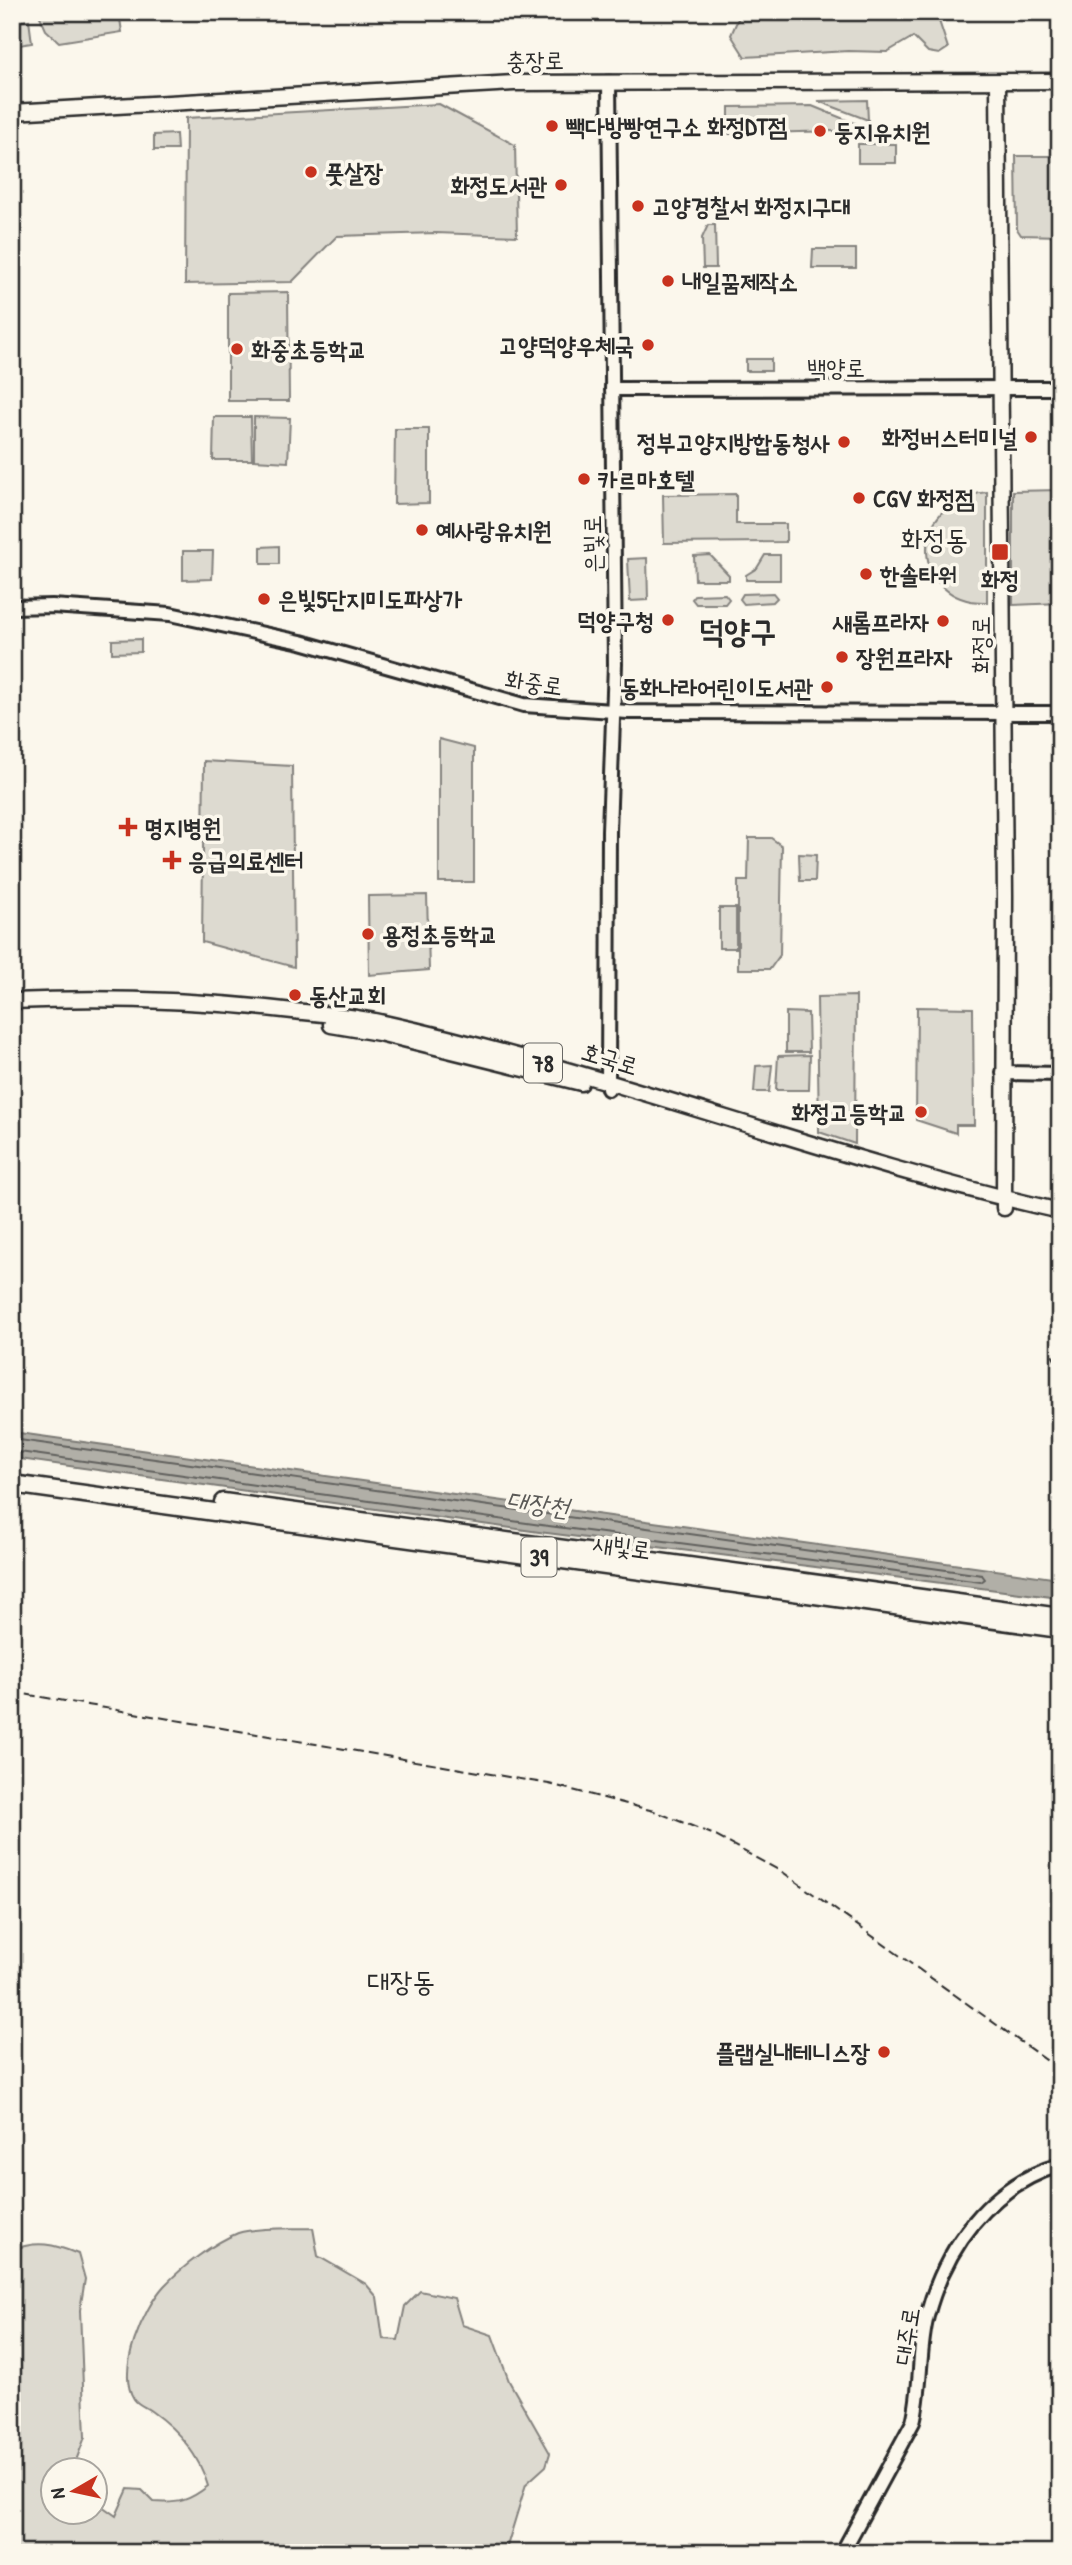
<svg xmlns="http://www.w3.org/2000/svg" width="1072" height="2565" font-family="'Patrick Hand','Poor Story',sans-serif">
<style>
.green{fill:#dddad0;stroke:#84827e;stroke-width:2}
.water{fill:#b1afa7;stroke:#7b7a75;stroke-width:2}
.lines{fill:none;stroke-linecap:round;stroke-linejoin:round}
.shore{stroke:#61605d;stroke-width:2}
.secondary-casing{stroke:#2b2b2b;stroke-width:18}
.primary-casing{stroke:#2b2b2b;stroke-width:19}
.highway-casing{stroke:#2b2b2b;stroke-width:21}
.secondary{stroke:#fbf7ec;stroke-width:12}
.primary{stroke:#fbf7ec;stroke-width:14}
.highway{stroke:#fbf7ec;stroke-width:16}
.rail{stroke:#2b2b2b;stroke-width:2;stroke-dasharray:10 5;stroke-linecap:butt}
.poi-dot{fill:#c8321e;stroke:#fbf7ec;stroke-width:2.5}
.labels{text-anchor:middle;dominant-baseline:central;stroke-width:7;stroke-linejoin:round;paint-order:stroke}
.shield{fill:#fbf7ec;stroke:#696865;stroke-width:2}
.shield-label{font-size:23px;font-weight:bold;fill:#2b2b2b}
.street-label{font-size:24px;fill:#2b2b2b;stroke:#fbf7ec}
.poi-label{font-size:24px;font-weight:bold;fill:#2b2b2b;stroke:#fbf7ec;text-anchor:start}
.water-label{font-size:26px;font-style:italic;fill:#5a5956;stroke:#fbf7ec}
.quarter-label{font-size:28px;fill:#2b2b2b;stroke:#fbf7ec}
.district-label{font-size:32px;font-weight:bold;fill:#2b2b2b;stroke:#fbf7ec}
</style>
<rect width="100%" height="100%" fill="#fbf7ec"/>
<filter id="ink" filterUnits="userSpaceOnUse"><feTurbulence type="fractalNoise" baseFrequency=".0143" numOctaves="2"/><feDisplacementMap in="SourceGraphic" scale="14" xChannelSelector="R" yChannelSelector="G"/><feConvolveMatrix kernelMatrix="1 2 1 2 8 2 1 2 1" color-interpolation-filters="sRGB"/></filter>
<g filter="url(#ink)">
<!-- green -->
<g class="green">
<polygon points="38,12 119,12 122,32 59,42 46,30"/>
<polygon points="741,12 936,12 948,48 939,54 928,52 913,37 887,52 848,51 745,57 731,35"/>
<polygon points="29,20 32,43 12,46 12,23"/>
<polygon points="867,100 868,120 818,101"/>
<polygon points="1060,103 1060,236 1021,235 1017,229 1016,156 1059,156"/>
<polygon points="439,104 515,145 517,236 436,233 337,236 292,282 185,284 186,118"/>
<polygon points="812,106 871,130 729,134 729,107"/>
<polygon points="176,134 177,150 154,150 154,135"/>
<rect x="858" y="144" width="38" height="19"/>
<polygon points="708,225 715,225 716,268 703,268 702,238"/>
<polygon points="813,249 856,249 856,268 812,268"/>
<polygon points="288,292 289,401 228,401 228,293"/>
<rect x="746" y="359" width="25" height="12"/>
<polygon points="214,417 251,417 252,460 213,460"/>
<polygon points="254,417 290,418 288,462 254,460"/>
<polygon points="395,429 429,429 429,503 394,504"/>
<polygon points="1060,490 1060,603 1013,605 1013,491"/>
<path d="M 987,492 L 987,602 C 912,605 902,502 987,492 Z"/>
<polygon points="736,494 736,524 786,524 786,542 664,543 663,495"/>
<polygon points="279,546 279,564 261,564 261,547"/>
<polygon points="183,551 213,551 212,579 183,580"/>
<polygon points="710,555 729,575 729,580 695,580 694,556"/>
<polygon points="765,555 780,555 780,580 746,580 746,575 757,568"/>
<polygon points="647,558 648,600 630,601 628,559"/>
<polygon points="773,593 777,598 773,602 744,604 740,599 743,594"/>
<polygon points="725,594 729,599 725,604 696,604 692,599 695,595"/>
<polygon points="141,639 141,652 112,653 112,640"/>
<polygon points="439,739 474,748 474,882 439,882"/>
<polygon points="204,761 292,766 294,967 202,942"/>
<polygon points="749,838 771,838 782,846 780,955 770,969 738,969 738,881 748,881"/>
<polygon points="799,854 816,855 815,881 800,881"/>
<polygon points="427,895 429,970 369,975 368,896"/>
<rect x="719" y="908" width="17" height="40"/>
<polygon points="856,996 855,1144 819,1132 817,997"/>
<polygon points="917,1007 973,1008 974,1125 956,1125 956,1133 916,1120"/>
<polygon points="786,1012 808,1013 809,1052 786,1052"/>
<polygon points="810,1055 809,1090 776,1090 778,1056"/>
<polygon points="772,1065 769,1092 754,1092 756,1066"/>
<path d="M 313,2228 L 318,2256 L 366,2284 L 377,2297 L 383,2339 L 398,2340 L 405,2306 L 420,2291 L 454,2298 L 462,2325 L 492,2335 L 509,2381 L 550,2453 L 546,2466 L 526,2484 L 505,2553 L 12,2553 L 12,2250 C 37,2240 54,2244 78,2254 L 85,2279 L 80,2310 L 85,2437 L 77,2458 L 78,2470 L 52,2470 L 52,2512 L 94,2512 L 95,2501 L 116,2516 L 128,2489 L 142,2490 L 154,2502 C 178,2504 189,2501 208,2486 C 199,2455 178,2430 151,2411 C 146,2407 138,2405 134,2399 C 116,2371 143,2309 164,2286 C 183,2266 213,2243 238,2233 C 256,2227 293,2229 313,2228 Z"/>
</g>
<!-- water -->
<polygon class="water" points="12,1432 1060,1579 1060,1598 539,1532 12,1458"/>
<g class="lines">
<!-- shore -->
<polyline class="shore" points="12,1439 982,1575 985,1579 981,1582 541,1525 12,1451"/>
<defs>
<g id="secondary">
<polyline points="612,389 1060,388"/>
<polyline points="12,607 52,606 170,614 301,642 524,705 628,712 1060,713"/>
<polyline points="1003,1073 1060,1074"/>
<polyline points="608,1089 609,831 615,664 609,82"/>
<path d="M 842,2553 L 913,2422 C 922,2387 918,2350 927,2316 C 945,2248 990,2185 1060,2165"/>
</g>
<g id="primary">
<polyline points="998,82 1005,896 1004,1208"/>
<polyline points="12,112 514,83 1060,81"/>
<path d="M 12,1001 C 106,997 200,1000 293,1011 C 323,1014 354,1016 384,1023 C 612,1073 831,1160 1060,1211"/>
<polyline points="331,1025 379,1033 581,1083"/>
</g>
<g id="highway">
<polyline points="12,1484 1060,1629"/>
<polyline points="223,1502 1060,1617"/>
</g>
</defs>
<!-- secondary casing -->
<use href="#secondary" class="secondary-casing"/>
<!-- primary casing -->
<use href="#primary" class="primary-casing"/>
<!-- highway casing -->
<use href="#highway" class="highway-casing"/>
<!-- secondary -->
<use href="#secondary" class="secondary"/>
<!-- primary -->
<use href="#primary" class="primary"/>
<!-- highway -->
<use href="#highway" class="highway"/>
<!-- rail -->
<g class="rail">
<polyline points="1052,1355 1060,1368"/>
<polyline points="12,1692 549,1784 654,1811 712,1834 784,1873 1060,2070"/>
</g>
</g>
</g>
<!-- markers -->
<g class="poi-dot">
<circle cx="552" cy="126" r="7"/>
<circle cx="820" cy="131" r="7"/>
<circle cx="311" cy="172" r="7"/>
<circle cx="561" cy="185" r="7"/>
<circle cx="638" cy="206" r="7"/>
<circle cx="668" cy="281" r="7"/>
<circle cx="648" cy="345" r="7"/>
<circle cx="237" cy="349" r="7"/>
<circle cx="1031" cy="437" r="7"/>
<circle cx="844" cy="442" r="7"/>
<circle cx="584" cy="479" r="7"/>
<circle cx="859" cy="498" r="7"/>
<circle cx="422" cy="530" r="7"/>
<rect x="991" y="543" width="18" height="18" rx="3.5"/>
<circle cx="866" cy="574" r="7"/>
<circle cx="264" cy="599" r="7"/>
<circle cx="668" cy="620" r="7"/>
<circle cx="943" cy="621" r="7"/>
<circle cx="842" cy="657" r="7"/>
<circle cx="827" cy="687" r="7"/>
<path d="M124.5 816.5h7v7h7v7h-7v7h-7v-7h-7v-7h7z"/>
<path d="M168.5 849.5h7v7h7v7h-7v7h-7v-7h-7v-7h7z"/>
<circle cx="368" cy="934" r="7"/>
<circle cx="295" cy="995" r="7"/>
<circle cx="921" cy="1112" r="7"/>
<circle cx="884" cy="2052" r="7"/>
</g>
<g class="labels">
<!-- shield labels -->
<g class="shield">
<rect x="524" y="1043.5" width="38" height="39" rx="5"/>
<rect x="521.5" y="1537.5" width="35" height="39" rx="5"/>
</g>
<g class="shield-label">
<text x="543" y="1063">78</text>
<text x="539" y="1557">39</text>
</g>
<!-- street labels -->
<g class="street-label">
<text transform="translate(535 60) rotate(-1)">충장로</text>
<text x="836" y="367">백양로</text>
<text transform="translate(592 544) rotate(-91)">은빛로</text>
<text transform="translate(980 645) rotate(-90)">화정로</text>
<text transform="translate(534 682) rotate(8)">화중로</text>
<text transform="translate(610 1058) rotate(17)">호국로</text>
<text transform="translate(622 1546) rotate(8)">새빛로</text>
<text transform="translate(906 2336) rotate(-81)">대주로</text>
</g>
<!-- poi labels -->
<g class="poi-label">
<text x="566" y="126">빽다방빵연구소 화정DT점</text>
<text x="834" y="131">둥지유치원</text>
<text x="325" y="172">풋살장</text>
<text x="547" y="185" text-anchor="end">화정도서관</text>
<text x="652" y="206">고양경찰서 화정지구대</text>
<text x="682" y="281">내일꿈제작소</text>
<text x="634" y="345" text-anchor="end">고양덕양우체국</text>
<text x="251" y="349">화중초등학교</text>
<text x="1017" y="437" text-anchor="end">화정버스터미널</text>
<text x="830" y="442" text-anchor="end">정부고양지방합동청사</text>
<text x="598" y="479">카르마호텔</text>
<text x="873" y="498">CGV 화정점</text>
<text x="436" y="530">예사랑유치원</text>
<text x="880" y="574">한솔타워</text>
<text x="1000" y="579" text-anchor="middle">화정</text>
<text x="278" y="599">은빛5단지미도파상가</text>
<text x="654" y="620" text-anchor="end">덕양구청</text>
<text x="929" y="621" text-anchor="end">새롬프라자</text>
<text x="856" y="657">장원프라자</text>
<text x="813" y="687" text-anchor="end">동화나라어린이도서관</text>
<text x="144" y="827">명지병원</text>
<text x="188" y="860">응급의료센터</text>
<text x="382" y="934">용정초등학교</text>
<text x="309" y="995">동산교회</text>
<text x="907" y="1112" text-anchor="end">화정고등학교</text>
<text x="870" y="2052" text-anchor="end">플랩실내테니스장</text>
</g>
<!-- water labels -->
<g class="water-label">
<text transform="translate(538 1503) rotate(8)">대장천</text>
</g>
<!-- quarter labels -->
<g class="quarter-label">
<text x="934" y="539">화정동</text>
<text x="401" y="1981">대장동</text>
</g>
<!-- district labels -->
<g class="district-label">
<text x="737" y="630">덕양구</text>
</g>
</g>
<!-- margin -->
<rect width="1072" height="2565" fill="none" stroke="#fbf7ec" stroke-width="42"/>
<rect x="21" y="21" width="1030" height="2523" fill="none" stroke="#2b2b2b" stroke-width="2.5" filter="url(#ink)"/>
<!-- north arrow -->
<g transform="translate(74 2491) rotate(261)"><circle r="33" fill="#fbf7ec" stroke="#a8a59f" stroke-width="2"/>
<path d="M0-5L12 26L0 18L-12 26Z" fill="#c8321e"/>
<text y="-10" font-size="19" font-weight="bold" text-anchor="middle" fill="#2b2b2b">N</text>
</g>
</svg>
